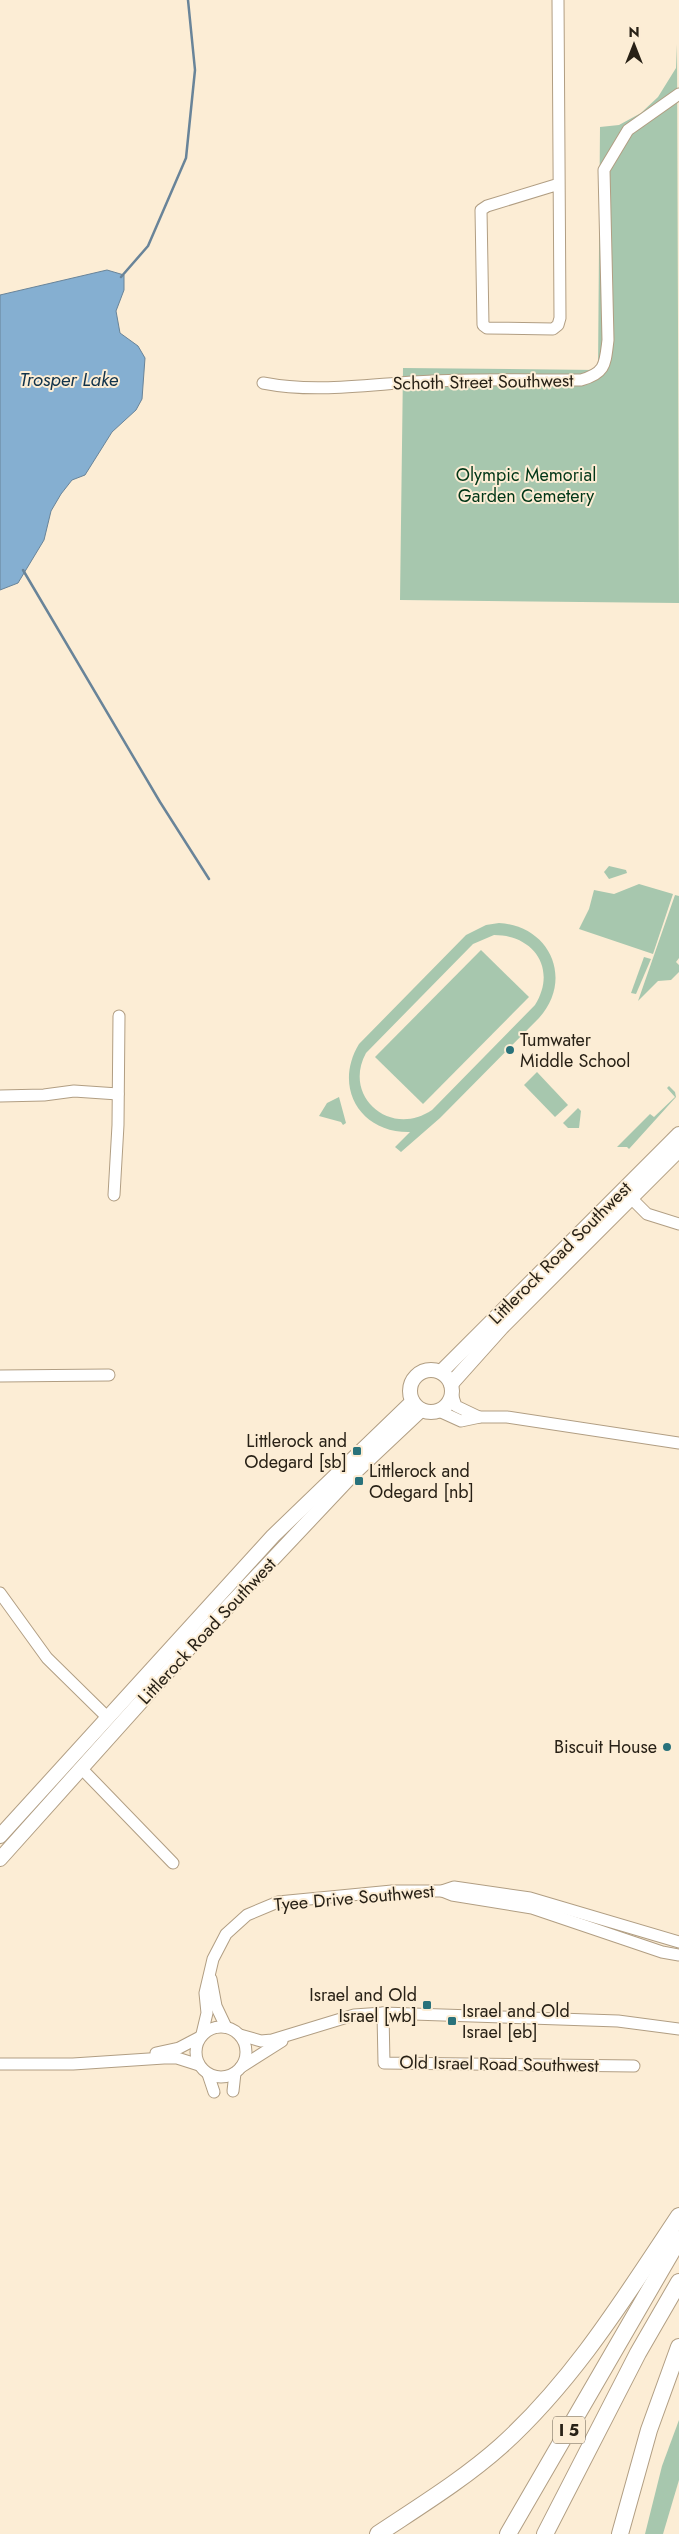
<svg xmlns="http://www.w3.org/2000/svg" width="679" height="2534" font-family="Jost,sans-serif">
<style>
.green{fill:#a7c7ae;fill-rule:evenodd}
.water{fill:#85afd1;stroke:#698499}
.lines{fill:none;stroke-linecap:round;stroke-linejoin:round}
.stream{stroke:#698499;stroke-width:2.5}
.minor-casing{stroke:#b19e83;stroke-width:13}
.major-casing{stroke:#b19e83;stroke-width:16}
.highway-casing{stroke:#b19e83;stroke-width:18}
.minor{stroke:#fff;stroke-width:11}
.major{stroke:#fff;stroke-width:14}
.highway{stroke:#fff;stroke-width:16}
.poi-dot{fill:#29727b;stroke:#fcedd5;stroke-width:2}
.labels{text-anchor:middle;dominant-baseline:central;stroke-width:4;stroke-linejoin:round;paint-order:stroke}
.shield{fill:#fcedd5;stroke:#685e4f;stroke-width:1}
.shield-label{font-size:16px;font-weight:bold;fill:#282116}
.street-label{font-size:18px;fill:#282116;stroke:#fcedd5}
.park-label{font-size:18px;fill:#003617;stroke:#fcedd5}
.poi-label{font-size:18px;fill:#282116;stroke:#fcedd5;text-anchor:start}
.water-label{font-size:19px;font-style:italic;fill:#11334b;stroke:#fcedd5}
</style>
<rect width="100%" height="100%" fill="#fcedd5"/>
<!-- green -->
<g class="green">
<polygon points="677,44 679,603 400,600 403,368 598,370 600,127 619,125 641,113 658,97 676,68"/>
<polygon points="609,866 626,870 627,873 609,879 604,872"/>
<polygon points="639,884 673,894 653,954 579,929 589,909 594,890 614,894"/>
<polygon points="675,895 679,896 679,958 676,962 679,965 679,972 671,980 658,981 638,1001"/>
<path d="M 499,923 C 550,926 574,979 539,1018 L 440,1118 L 401,1152 L 395,1147 L 410,1132 C 360,1133 333,1087 359,1044 L 466,935 L 486,925 ZM 494,935 C 535,935 557,970 535,1005 L 432,1110 C 391,1138 342,1097 366,1053 L 473,944 Z"/>
<polygon points="481,950 529,997 423,1104 375,1057"/>
<polygon points="644,957 651,959 636,994 631,993"/>
<polygon points="537,1072 568,1105 555,1117 524,1085"/>
<polygon points="669,1086 675,1092 676,1097 629,1149 627,1147 617,1147 650,1114 654,1117 675,1097 667,1088"/>
<polygon points="339,1097 346,1123 343,1125 341,1122 319,1116 327,1103"/>
<polygon points="578,1108 581,1111 579,1128 568,1128 563,1123"/>
<polygon points="679,2420 679,2480 663,2534 645,2534 662,2466"/>
</g>
<!-- water -->
<polygon class="water" points="107,270 124,275 124,290 116,311 120,333 138,346 145,358 142,399 136,410 112,432 85,475 72,480 61,494 51,511 44,540 18,583 0,590 0,295"/>
<g class="lines">
<!-- stream -->
<g class="stream">
<polyline points="121,277 148,246 186,158 195,70 188,0"/>
<polyline points="23,570 160,802 209,879"/>
</g>
<defs>
<g id="minor">
<polyline points="558,0 560,318 558,325 553,329 487,328 483,325 481,210 487,206 559,184"/>
<path d="M 263,383 C 319,394 376,383 433,381 C 482,379 532,380 581,380 C 606,373 605,364 608,340 L 604,170 L 628,130 L 679,94"/>
<polyline points="0,1096 44,1095 74,1091 118,1094"/>
<polyline points="114,1195 118,1125 119,1016"/>
<polyline points="631,1198 647,1214 679,1224"/>
<polyline points="0,1376 109,1375"/>
<polyline points="452,1394 456,1406 479,1417"/>
<polyline points="439,1411 461,1421 480,1417 507,1417 679,1443"/>
<polyline points="0,1593 47,1658 107,1717"/>
<polyline points="81,1768 173,1863"/>
<polyline points="442,1891 452,1895 532,1908 662,1952 679,1955"/>
<polyline points="211,1979 216,2006 226,2027"/>
<polyline points="383,2013 384,2063 634,2066"/>
<circle cx="221" cy="2052" r="25"/>
<polyline points="202,2034 207,2013 205,1993 213,1959 226,1934 247,1915 278,1902 392,1891 442,1891 454,1887 530,1898 679,1942"/>
<polyline points="240,2035 261,2041 272,2040 354,2015 383,2013 618,2021 679,2029"/>
<polyline points="156,2053 179,2048 200,2037"/>
<polyline points="0,2064 73,2064 164,2058 177,2058 199,2065"/>
<polyline points="241,2067 282,2041"/>
<polyline points="208,2074 214,2092"/>
<polyline points="233,2091 235,2073"/>
</g>
<g id="major">
<circle cx="431" cy="1391" r="21"/>
<polyline points="441,1372 679,1134"/>
<polyline points="451,1384 502,1327 679,1150"/>
<polyline points="0,1836 273,1536 412,1402"/>
<polyline points="0,1859 191,1646 353,1474 421,1410"/>
</g>
<g id="highway">
<path d="M 378,2534 C 420,2506 464,2479 501,2446 C 574,2380 625,2297 679,2216"/>
<polyline points="508,2534 679,2239"/>
<polyline points="545,2534 638,2353 679,2282"/>
<polyline points="620,2534 649,2430 679,2347"/>
</g>
</defs>
<!-- minor casing -->
<use href="#minor" class="minor-casing"/>
<!-- major casing -->
<use href="#major" class="major-casing"/>
<!-- highway casing -->
<use href="#highway" class="highway-casing"/>
<!-- minor -->
<use href="#minor" class="minor"/>
<!-- major -->
<use href="#major" class="major"/>
<!-- highway -->
<use href="#highway" class="highway"/>
</g>
<!-- markers -->
<g class="poi-dot">
<circle cx="510" cy="1050" r="5"/>
<rect x="352" y="1446" width="10" height="10" rx="2.5"/>
<rect x="354" y="1476" width="10" height="10" rx="2.5"/>
<circle cx="667" cy="1747" r="5"/>
<rect x="422" y="2000" width="10" height="10" rx="2.5"/>
<rect x="447" y="2016" width="10" height="10" rx="2.5"/>
</g>
<g class="labels">
<!-- shield labels -->
<rect class="shield" x="553" y="2416.5" width="32" height="27" rx="4"/>
<g class="shield-label">
<text x="569" y="2430">I 5</text>
</g>
<!-- street labels -->
<g class="street-label">
<text transform="translate(483 382) rotate(-1)">Schoth Street Southwest</text>
<text transform="translate(560 1253) rotate(-45)">Littlerock Road Southwest</text>
<text transform="translate(207 1631) rotate(-47)">Littlerock Road Southwest</text>
<text transform="translate(354 1898) rotate(-5)">Tyee Drive Southwest</text>
<text transform="translate(499 2064) rotate(1)">Old Israel Road Southwest</text>
</g>
<!-- park labels -->
<g class="park-label">
<text x="526" y="475">Olympic Memorial<tspan x="526" dy="21">Garden Cemetery</tspan></text>
</g>
<!-- poi labels -->
<g class="poi-label">
<text x="520" y="1040">Tumwater<tspan x="520" dy="21">Middle School</tspan></text>
<text x="347" y="1441" text-anchor="end">Littlerock and<tspan x="347" dy="21">Odegard [sb]</tspan></text>
<text x="369" y="1471">Littlerock and<tspan x="369" dy="21">Odegard [nb]</tspan></text>
<text x="657" y="1747" text-anchor="end">Biscuit House</text>
<text x="417" y="1995" text-anchor="end">Israel and Old<tspan x="417" dy="21">Israel [wb]</tspan></text>
<text x="462" y="2011">Israel and Old<tspan x="462" dy="21">Israel [eb]</tspan></text>
</g>
<!-- water labels -->
<g class="water-label">
<text x="69" y="379">Trosper Lake</text>
</g>
</g>
<!-- north arrow -->
<g transform="translate(634 45)" stroke="#fcedd5" stroke-width="4" paint-order="stroke">
<path d="M0-4L9 19L0 12L-9 19Z" fill="#282116"/>
<text y="-8" font-size="14" font-weight="bold" text-anchor="middle" fill="#282116">N</text>
</g>
</svg>
